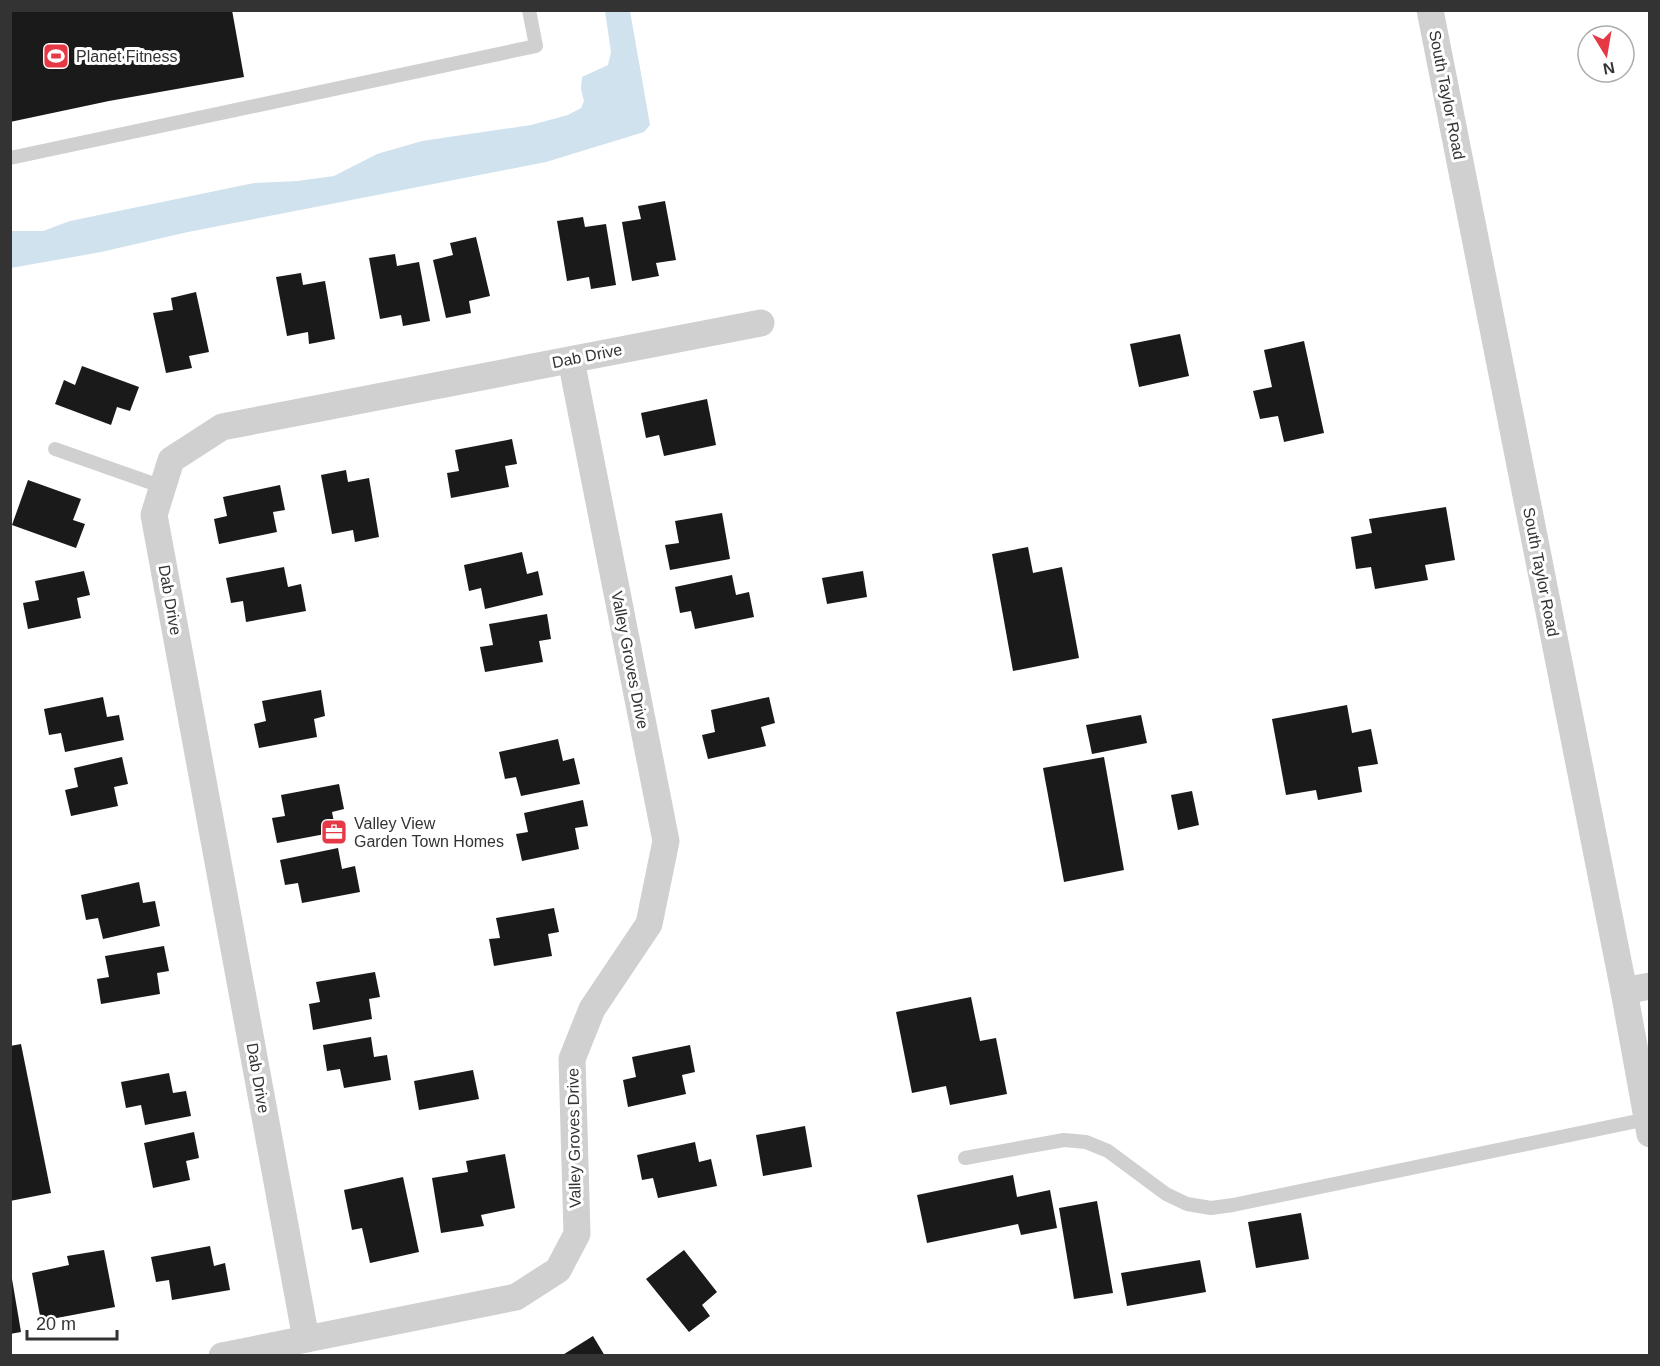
<svg xmlns="http://www.w3.org/2000/svg" width="1660" height="1366" font-family="Arial,sans-serif">
<style>
.water{fill:#cfe2ee}
.building{fill:#1a1a1a}
.lines{fill:none;stroke-linecap:round;stroke-linejoin:round}
.lane{stroke:#d0d0d0;stroke-width:14}
.street{stroke:#d0d0d0;stroke-width:27}
.labels{text-anchor:middle;dominant-baseline:central;stroke-width:6;stroke-linejoin:round;paint-order:stroke}
.poi-label{font-size:16px;fill:#333;stroke:#fff;text-anchor:start}
.street-label{font-size:16px;fill:#333;stroke:#fff}
</style>
<rect width="100%" height="100%" fill="#fff"/>
<!-- water -->
<polygon class="water" points="605,11 630,11 650,125 644,132 546,162 188,232 101,252 11,268 11,231 43,231 70,221 254,183 297,181 334,176 377,154 422,141 531,125 568,115 581,108 584,101 581,89 582,77 608,65 611,52"/>
<!-- building -->
<g class="building">
<polygon points="10,10 232,10 244,77 109,101 10,122"/>
<polygon points="665,201 676,260 656,263 659,276 632,281 622,222 641,219 638,206"/>
<polygon points="583,217 585,227 606,224 616,285 591,289 589,277 567,281 557,221"/>
<polygon points="476,237 490,296 469,301 471,313 446,318 433,260 453,255 450,243"/>
<polygon points="395,254 397,266 419,262 430,321 403,326 401,315 380,319 369,258"/>
<polygon points="301,273 303,285 325,281 335,339 309,344 308,332 287,336 276,277"/>
<polygon points="196,292 209,352 189,356 192,368 166,373 153,313 173,310 171,298"/>
<polygon points="1180,334 1189,376 1139,387 1130,344"/>
<polygon points="1304,341 1324,433 1284,442 1278,416 1260,419 1253,391 1272,387 1264,350"/>
<polygon points="82,366 139,387 130,411 117,407 111,425 55,404 64,380 75,385"/>
<polygon points="707,399 716,445 664,456 659,435 646,438 641,413"/>
<polygon points="512,439 517,464 505,466 509,487 451,498 447,473 459,471 455,450"/>
<polygon points="346,470 348,482 369,478 379,537 355,542 353,530 332,534 321,475"/>
<polygon points="28,480 81,499 73,520 85,524 76,548 12,525"/>
<polygon points="280,485 285,510 273,512 277,532 219,544 214,519 227,516 223,497"/>
<polygon points="1446,507 1455,560 1425,565 1428,580 1375,589 1371,567 1356,569 1351,537 1372,533 1369,519"/>
<polygon points="722,513 730,559 670,570 665,545 679,543 675,521"/>
<polygon points="1028,547 1033,573 1062,567 1079,658 1013,671 992,554"/>
<polygon points="522,552 527,574 538,571 543,595 485,609 481,588 469,591 464,565"/>
<polygon points="284,567 288,587 301,584 306,611 246,622 243,601 231,603 226,578"/>
<polygon points="84,571 90,595 77,598 81,618 28,629 23,603 39,600 35,581"/>
<polygon points="863,571 867,597 827,604 822,578"/>
<polygon points="732,575 736,595 749,592 754,617 695,629 691,611 680,613 675,587"/>
<polygon points="547,614 551,639 539,641 543,662 485,672 480,647 493,645 489,624"/>
<polygon points="321,690 325,716 314,719 317,737 259,748 254,724 266,721 262,701"/>
<polygon points="103,697 107,717 119,715 124,740 65,752 61,733 49,735 44,709"/>
<polygon points="769,697 775,723 761,727 766,746 708,759 702,735 715,732 711,710"/>
<polygon points="1347,705 1352,733 1371,729 1378,764 1358,767 1362,792 1318,800 1316,790 1286,795 1272,719"/>
<polygon points="1141,715 1147,743 1092,754 1086,725"/>
<polygon points="558,739 563,761 574,758 580,784 521,796 516,777 505,779 499,752"/>
<polygon points="122,757 128,784 114,787 118,806 71,816 65,790 78,787 74,768"/>
<polygon points="1104,757 1124,870 1064,882 1043,768"/>
<polygon points="339,784 344,809 332,812 336,832 277,843 272,818 285,816 281,795"/>
<polygon points="1192,791 1199,825 1178,830 1171,795"/>
<polygon points="583,800 588,826 575,828 579,849 522,861 516,834 528,832 524,813"/>
<polygon points="338,848 342,869 355,866 360,892 302,903 298,883 285,885 280,860"/>
<polygon points="139,882 143,903 155,901 160,926 103,939 98,918 86,920 81,895"/>
<polygon points="554,908 559,932 548,934 552,956 494,966 489,939 500,938 496,918"/>
<polygon points="164,946 169,971 157,973 160,994 101,1004 97,979 109,977 105,956"/>
<polygon points="375,972 380,997 369,999 372,1019 313,1030 309,1004 320,1002 316,982"/>
<polygon points="971,997 980,1041 996,1038 1007,1094 950,1105 946,1086 912,1093 896,1012"/>
<polygon points="371,1037 374,1057 387,1055 391,1080 344,1088 340,1069 327,1071 323,1045"/>
<polygon points="21,1044 51,1193 10,1201 10,1046"/>
<polygon points="690,1045 695,1072 682,1075 686,1094 628,1107 623,1080 636,1077 632,1057"/>
<polygon points="473,1070 479,1099 419,1110 414,1081"/>
<polygon points="169,1073 173,1093 186,1091 191,1116 145,1125 141,1105 126,1108 121,1082"/>
<polygon points="805,1126 812,1167 763,1176 756,1135"/>
<polygon points="194,1132 199,1158 186,1161 190,1180 153,1188 144,1143"/>
<polygon points="695,1142 699,1162 711,1159 717,1186 658,1198 653,1178 642,1180 637,1155"/>
<polygon points="505,1154 515,1208 481,1215 484,1226 441,1233 432,1178 468,1172 466,1161"/>
<polygon points="1013,1175 1017,1197 1050,1190 1057,1228 1021,1235 1018,1224 927,1243 917,1195"/>
<polygon points="403,1177 419,1252 370,1263 362,1228 352,1230 344,1190"/>
<polygon points="1097,1201 1113,1293 1074,1299 1059,1208"/>
<polygon points="1301,1213 1309,1259 1256,1268 1248,1222"/>
<polygon points="210,1246 214,1266 225,1263 230,1290 172,1300 169,1280 156,1282 151,1257"/>
<polygon points="104,1250 115,1307 41,1321 32,1273 69,1265 67,1256"/>
<polygon points="684,1250 717,1292 702,1305 710,1316 689,1332 646,1279"/>
<polygon points="1200,1260 1206,1292 1127,1306 1121,1273"/>
<polygon points="10,1279 12,1279 21,1332 10,1334"/>
<polygon points="593,1336 605,1356 561,1356"/>
</g>
<g class="lines">
<!-- lane -->
<g class="lane">
<polyline points="10,158 536,46 529,10"/>
<polyline points="55,449 163,487"/>
<polyline points="965,1158 1064,1140 1086,1142 1108,1151 1166,1194 1187,1204 1211,1208 1233,1205 1647,1119"/>
</g>
<!-- street -->
<g class="street">
<polyline points="1430,10 1624,991 1650,1134"/>
<polyline points="1624,991 1650,986"/>
<polyline points="306,1339 154,515 171,460 222,427 761,323"/>
<polyline points="222,1356 516,1297 558,1270 577,1234 572,1059 592,1009 649,924 666,841 571,360"/>
</g>
</g>
<!-- icons -->
<defs>
<symbol id="stadium-square" viewBox="-11 -11 22 22"><rect x="-9" y="-9" width="18" height="18" rx="4" fill="#e63946" stroke="#fff"/><path d="M0-5a6.5 5 0 1 0 0 10a6.5 5 0 1 0 0-10ZM-3.5-1.8h7v3.6h-7Z" fill="#fff"/></symbol>
<symbol id="office-square" viewBox="-11 -11 22 22"><rect x="-9" y="-9" width="18" height="18" rx="4" fill="#e63946" stroke="#fff"/><path d="M-6-3h4V-5.5h4V-3h4V5H-6ZM-1-4.5V-3h2v-1.5ZM-6 0V1H6V0Z" fill="#fff"/></symbol>
</defs>
<g fill-rule="evenodd">
<use href="#stadium-square" x="41" y="41" width="30" height="30"/>
<use href="#office-square" x="319" y="817" width="30" height="30"/>
</g>
<g class="labels">
<!-- poi labels -->
<g class="poi-label">
<text x="76" y="56">Planet Fitness</text>
<text x="354" y="823">Valley View<tspan x="354" dy="18">Garden Town Homes</tspan></text>
</g>
<!-- street labels -->
<g class="street-label">
<text transform="translate(1447 95) rotate(79)">South Taylor Road</text>
<text transform="translate(587 356) rotate(-11)">Dab Drive</text>
<text transform="translate(1541 572) rotate(79)">South Taylor Road</text>
<text transform="translate(170 600) rotate(80)">Dab Drive</text>
<text transform="translate(630 660) rotate(79)">Valley Groves Drive</text>
<text transform="translate(258 1078) rotate(80)">Dab Drive</text>
<text transform="translate(574 1138) rotate(-91)">Valley Groves Drive</text>
</g>
</g>
<!-- border -->
<rect width="1660" height="1366" fill="none" stroke="#333333" stroke-width="24"/>
<!-- north arrow -->
<g transform="translate(1606 54) rotate(169)"><circle r="28" fill="#ffffff" stroke="#adadad" stroke-width="1.5"/>
<path d="M0-4.5L10 22L0 15L-10 22Z" fill="#e63946"/>
<text y="-9" font-size="16" font-weight="bold" text-anchor="middle" fill="#333333">N</text>
</g>
<!-- scale -->
<path d="M27 1330v9h90v-9" fill="none" stroke="#333333" stroke-width="3"/>
<text x="36" y="1330" font-size="18" fill="#333333" stroke="#ffffff" stroke-width="4.5" paint-order="stroke">20 m</text>
</svg>
